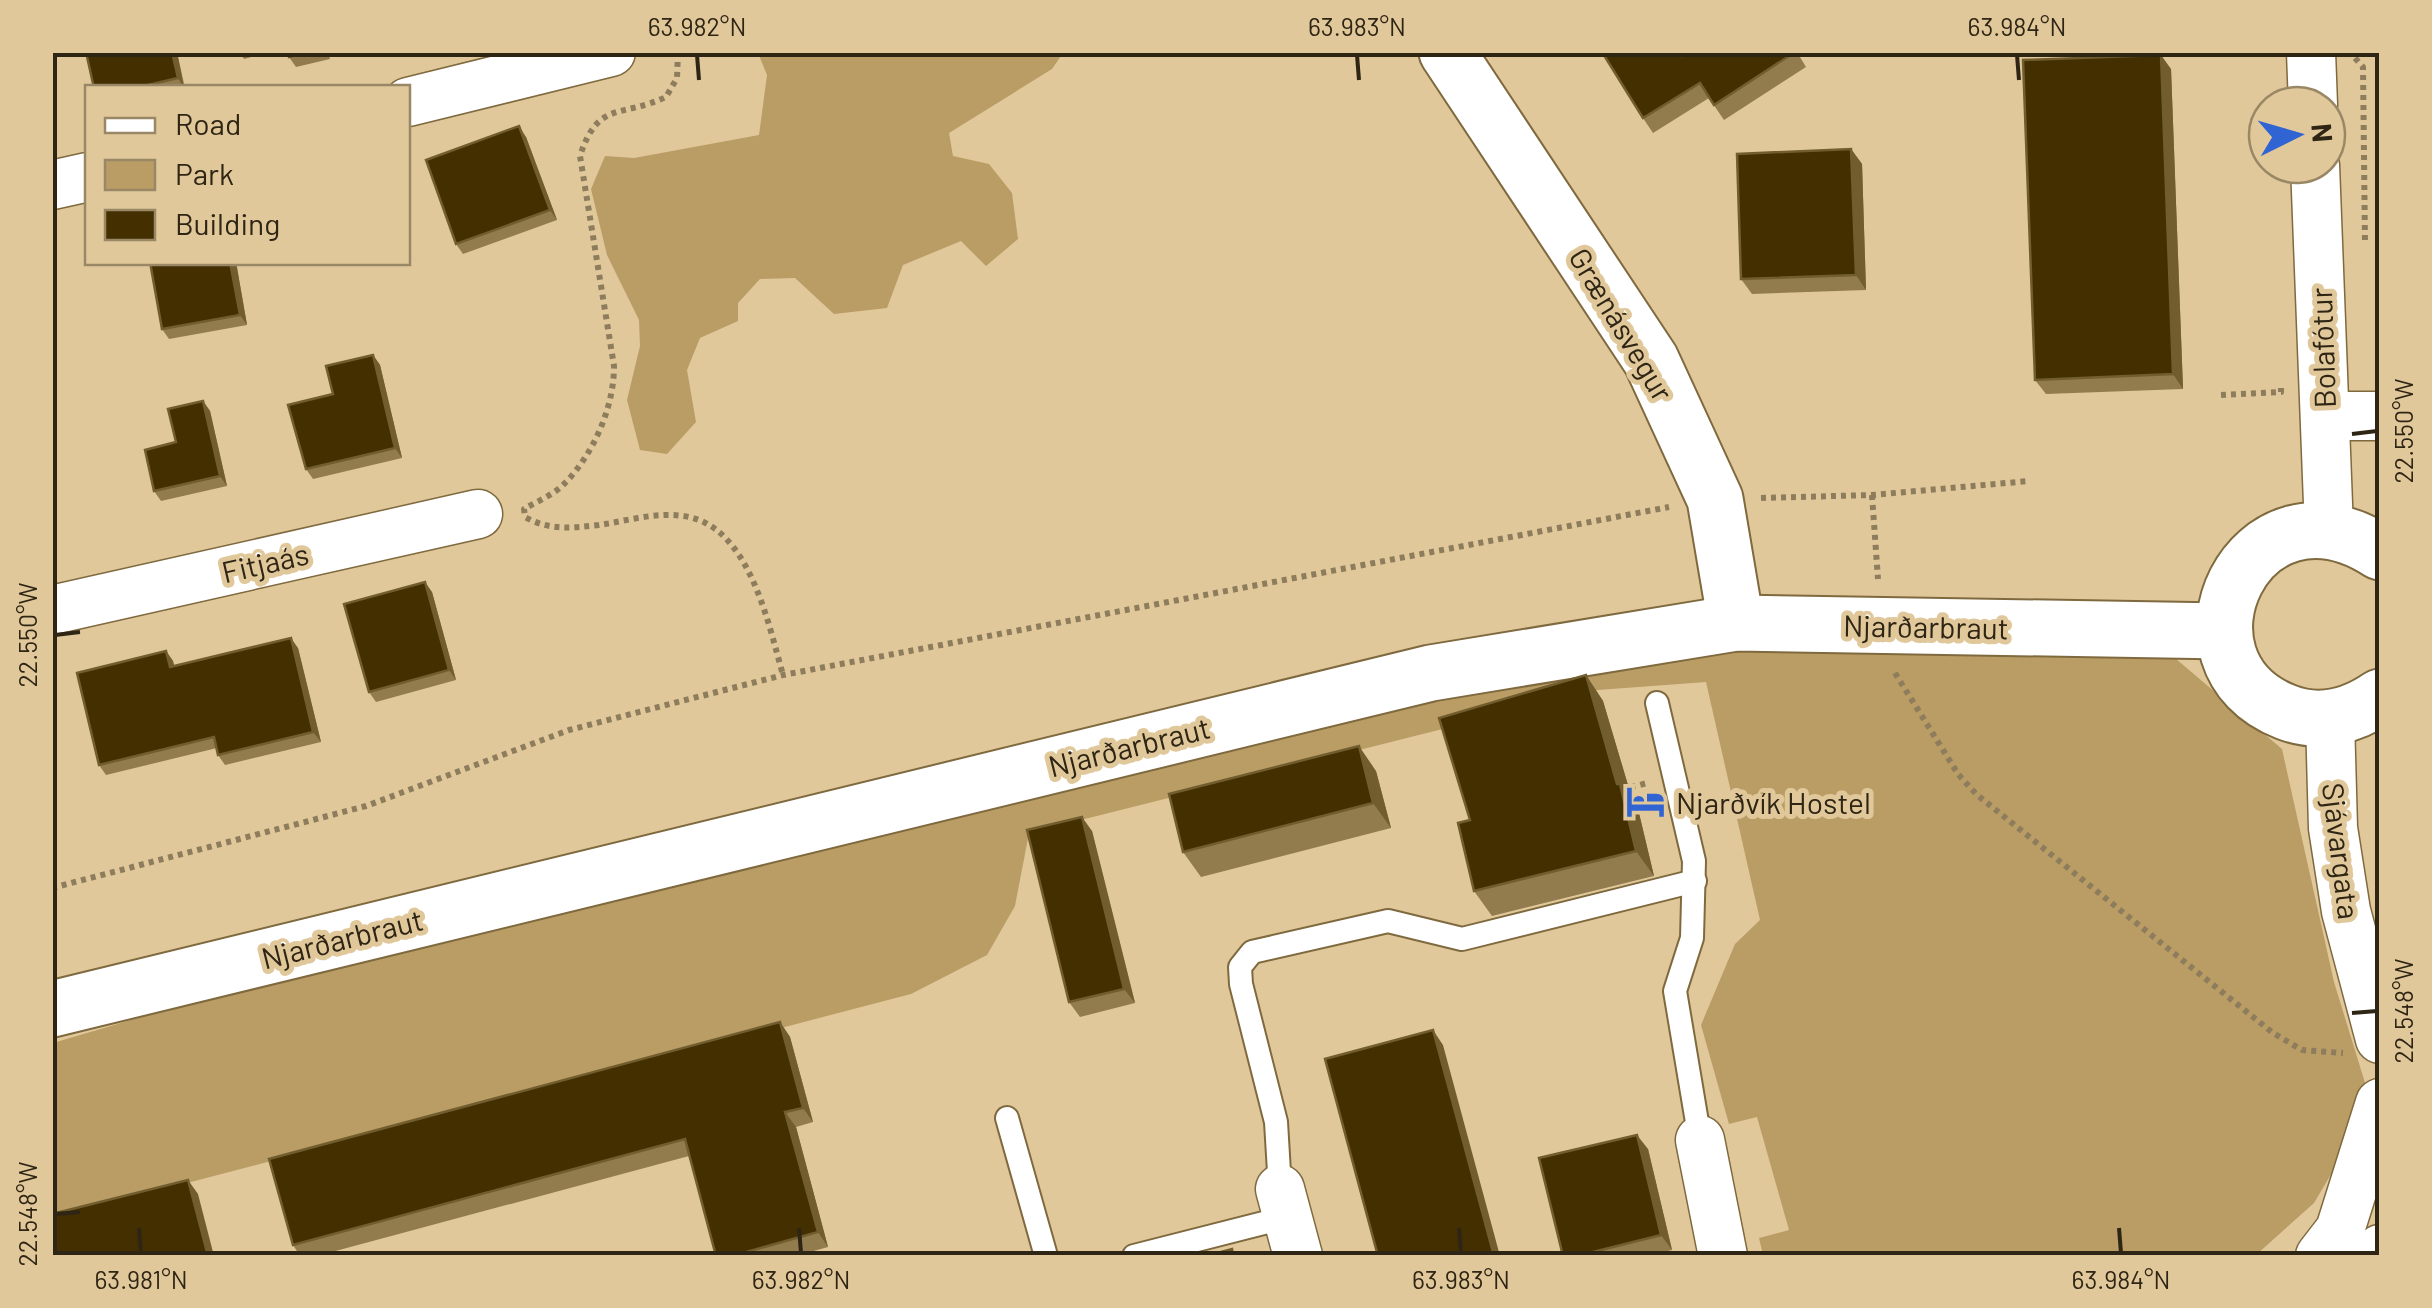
<svg xmlns="http://www.w3.org/2000/svg" width="2432" height="1308" font-family="Barlow,sans-serif">
<style>
.green{fill:#ba9d65}
.lines{fill:none;stroke-linecap:round;stroke-linejoin:round}
.lane-casing{stroke:#7f693e;stroke-width:26}
.street-casing{stroke:#7f693e;stroke-width:51}
.secondary-casing{stroke:#7f693e;stroke-width:59}
.path{stroke:#8e7d5d;stroke-width:6;stroke-dasharray:5 5;stroke-linecap:butt}
.lane{stroke:#fff;stroke-width:22}
.street{stroke:#fff;stroke-width:48}
.secondary{stroke:#fff;stroke-width:55}
.wall{fill:#927c4e}
.shaded-wall{fill:#725d2e}
.building{fill:#432f00;stroke:#725d2e;stroke-width:2.5}
.ticks{fill:none;stroke:#2f2514;stroke-width:4}
.labels{text-anchor:middle;dominant-baseline:central;stroke-width:10;stroke-linejoin:round;paint-order:stroke}
.street-label{font-size:30px;fill:#2f2514;stroke:#e0c89b}
.poi-label{font-size:30px;fill:#2f2514;stroke:#e0c89b;text-anchor:start}
.neatline{fill:none;stroke:#2f2514;stroke-width:4}
.ticks-label{font-size:25px;text-anchor:middle;fill:#2f2514}
</style>
<rect width="100%" height="100%" fill="#e0c89b"/>
<!-- green -->
<g class="green">
<polygon points="758,53 1063,53 1052,69 949,133 953,156 989,164 1012,193 1018,239 986,266 961,241 903,265 887,308 834,314 795,278 760,279 738,303 738,321 700,338 687,370 696,422 667,454 640,450 627,400 640,346 639,320 607,255 591,189 605,156 634,158 759,135 767,75"/>
<polygon points="1724,644 2162,647 2282,749 2334,982 2366,1086 2356,1132 2314,1203 2256,1255 1763,1255 1759,1238 1789,1230 1757,1117 1729,1124 1701,1025 1735,944 1760,920 1706,682 1598,690 1029,833 1015,906 987,955 911,994 53,1218 53,1043 314,966 1438,689"/>
</g>
<g class="lines">
<defs>
<g id="lane">
<polyline points="1657,703 1694,861 1692,938 1675,991 1700,1140"/>
<polyline points="1007,1118 1046,1256"/>
<polyline points="1280,1189 1276,1122 1241,984 1240,967 1252,952 1388,921 1462,939 1695,881"/>
<polyline points="1134,1256 1287,1217"/>
</g>
<g id="street">
<polyline points="2311,52 2313,105"/>
<polyline points="408,102 611,52"/>
<polyline points="2315,165 2329,530"/>
<polyline points="52,185 88,177"/>
<polyline points="2325,416 2380,416"/>
<polyline points="52,610 478,514"/>
<polyline points="2330,719 2333,828 2346,911 2380,1039"/>
<polyline points="1700,1140 1723,1256"/>
<polyline points="1280,1189 1298,1256"/>
<polyline points="2320,1256 2340,1230 2380,1103"/>
<polyline points="2372,1256 2380,1249"/>
</g>
<g id="secondary">
<polyline points="1447,52 1651,360 1715,499 1736,623"/>
<path d="M 2380,552 C 2248,466 2159,663 2286,712 C 2319,725 2351,717 2380,697"/>
<polyline points="52,1009 1431,673 1736,623 2224,631"/>
</g>
</defs>
<!-- lane casing -->
<use href="#lane" class="lane-casing"/>
<!-- street casing -->
<use href="#street" class="street-casing"/>
<!-- secondary casing -->
<use href="#secondary" class="secondary-casing"/>
<!-- path -->
<g class="path">
<path d="M 678,52 L 677,78 L 666,97 C 621,118 598,100 580,156 L 614,366 C 614,407 594,453 565,483 C 555,494 538,501 524,509 L 525,517 C 550,531 572,528 599,525 C 626,521 655,512 683,516 C 749,524 768,623 783,675"/>
<polyline points="2355,58 2363,67 2365,243"/>
<polyline points="2221,395 2281,392 2281,388"/>
<polyline points="1872,495 1878,579"/>
<polyline points="1761,498 1872,495 2029,481"/>
<polyline points="1895,673 1958,774 1976,794 2273,1033 2302,1050 2343,1053"/>
<polyline points="1621,790 1647,783"/>
<polyline points="52,888 366,806 569,730 783,675 1669,507"/>
</g>
<!-- lane -->
<use href="#lane" class="lane"/>
<!-- street -->
<use href="#street" class="street"/>
<!-- secondary -->
<use href="#secondary" class="secondary"/>
</g>
<!-- wall -->
<g class="wall">
<polygon points="177,52 185,88 94,88"/>
<polygon points="239,52 270,52 244,59"/>
<polygon points="288,52 328,52 330,59 296,67 289,57"/>
<polygon points="1688,52 1797,52 1806,67 1724,120 1709,98 1653,133 1643,118 1683,56"/>
<polygon points="2171,69 2183,389 2046,394 2035,380"/>
<polygon points="526,137 557,220 463,254 456,244"/>
<polygon points="1851,149 1862,164 1866,290 1752,294 1741,279"/>
<polygon points="150,262 236,262 247,325 169,339 162,329"/>
<polygon points="373,355 380,365 402,458 313,479 306,469 333,394"/>
<polygon points="203,401 210,411 227,486 161,501 154,491 176,442"/>
<polygon points="432,592 456,680 376,702 369,692"/>
<polygon points="298,648 321,742 225,765 218,755 217,748 106,775 99,765 166,651 173,661 174,666"/>
<polygon points="1586,675 1603,701 1633,802 1638,809 1654,876 1492,916 1474,891 1470,820"/>
<polygon points="1376,771 1391,828 1201,877 1183,852"/>
<polygon points="1092,831 1135,1003 1080,1017 1069,1002"/>
<polygon points="780,1022 790,1037 813,1122 796,1127 828,1247 796,1256 716,1256 689,1156 317,1256 300,1256 293,1245"/>
<polygon points="1648,1149 1672,1250 1648,1256 1563,1256"/>
</g>
<!-- shaded-wall -->
<g class="shaded-wall">
<polygon points="172,52 177,52 184,88 178,78"/>
<polygon points="2161,55 2171,69 2183,389 2173,374"/>
<polygon points="519,126 526,137 557,220 550,210"/>
<polygon points="1851,149 1862,164 1866,290 1856,275"/>
<polygon points="230,262 236,262 247,325 240,315"/>
<polygon points="373,355 380,365 402,458 395,448"/>
<polygon points="203,401 210,411 227,486 220,476"/>
<polygon points="425,582 432,592 456,680 449,670"/>
<polygon points="291,638 298,648 321,742 313,732"/>
<polygon points="166,651 173,661 177,677 170,667"/>
<polygon points="1586,675 1603,701 1633,802 1638,809 1654,876 1636,851"/>
<polygon points="1359,746 1376,771 1391,828 1373,803"/>
<polygon points="1082,817 1092,831 1135,1003 1124,989"/>
<polygon points="780,1022 790,1037 813,1122 803,1108"/>
<polygon points="1433,1030 1443,1045 1500,1256 1494,1256"/>
<polygon points="785,1112 796,1127 828,1247 818,1232"/>
<polygon points="1637,1135 1648,1149 1672,1250 1661,1235"/>
<polygon points="188,1180 198,1194 214,1256 208,1256"/>
</g>
<!-- building -->
<g class="building">
<polygon points="86,52 172,52 178,78 135,88 94,88"/>
<polygon points="288,52 308,52 289,57"/>
<polygon points="1602,52 1680,52 1682,56 1688,52 1795,52 1714,105 1700,83 1643,118"/>
<polygon points="2161,55 2173,374 2035,380 2023,60"/>
<polygon points="519,126 550,210 456,244 426,160"/>
<polygon points="1851,149 1856,275 1741,279 1737,154"/>
<polygon points="150,262 230,262 240,315 162,329"/>
<polygon points="373,355 395,448 306,469 288,405 333,394 326,366"/>
<polygon points="203,401 220,476 154,491 145,450 176,442 168,409"/>
<polygon points="425,582 449,670 369,692 344,604"/>
<polygon points="291,638 313,732 218,755 214,737 99,765 77,673 166,651 170,667"/>
<polygon points="1586,675 1617,784 1620,784 1636,851 1474,891 1458,823 1470,820 1439,718"/>
<polygon points="1359,746 1373,803 1183,852 1169,794"/>
<polygon points="1082,817 1124,989 1069,1002 1027,830"/>
<polygon points="780,1022 803,1108 785,1112 818,1232 732,1256 716,1256 685,1139 293,1245 269,1159"/>
<polygon points="1433,1030 1494,1256 1378,1256 1325,1059"/>
<polygon points="1637,1135 1661,1235 1577,1256 1563,1256 1539,1158"/>
<polygon points="188,1180 208,1256 52,1256 52,1214"/>
<polygon points="1232,1249 1233,1256 1206,1256"/>
</g>
<!-- ticks -->
<path class="ticks" d="M 697,55 L 699,80M 1357,55 L 1359,80M 2017,55 L 2019,80M 2352,434 L 2377,431M 55,635 L 80,632M 2352,1013 L 2377,1011M 55,1214 L 80,1212M 139,1228 L 141,1253M 799,1228 L 801,1253M 1459,1228 L 1461,1253M 2119,1228 L 2121,1253"/>
<!-- icons -->
<defs>
<symbol id="hotel-bare" viewBox="-9 -9 18 18"><path d="M-6-4.5h1.5V1H6V5H4.5V3h-9V5H-6ZM-4 0a1.8 1.8 0 1 1 3.6 0ZM.5 0V-2.5h3Q6-2.5 6 0Z" fill="#3064d3" stroke="#e0c89b" stroke-width="2.5" paint-order="stroke"/></symbol>
</defs>
<g fill-rule="evenodd">
<use href="#hotel-bare" x="1618" y="774" width="55" height="55"/>
</g>
<g class="labels">
<!-- street labels -->
<g class="street-label">
<text transform="translate(1622 324) rotate(59)">Grænásvegur</text>
<text transform="translate(2322 348) rotate(-92)">Bolafótur</text>
<text transform="translate(265 562) rotate(-13)">Fitjaás</text>
<text transform="translate(1926 626) rotate(1)">Njarðarbraut</text>
<text transform="translate(1129 746) rotate(-14)">Njarðarbraut</text>
<text transform="translate(2342 851) rotate(83)">Sjávargata</text>
<text transform="translate(342 938) rotate(-14)">Njarðarbraut</text>
</g>
<!-- poi labels -->
<g class="poi-label">
<text x="1676" y="802">Njarðvík Hostel</text>
</g>
</g>
<!-- border -->
<rect width="2432" height="1308" fill="none" stroke="#e0c89b" stroke-width="110"/>
<!-- legend -->
<rect x="85" y="85" width="325" height="180" fill="#e0c89b" stroke="#998765" stroke-width="2.5"/>
<rect x="105" y="118" width="50" height="15" fill="#ffffff" stroke="#998765" stroke-width="2.5"/>
<text x="175" y="135" font-size="30" fill="#2f2514">Road</text>
<rect x="105" y="160" width="50" height="30" fill="#ba9d65" stroke="#998765" stroke-width="2.5"/>
<text x="175" y="185" font-size="30" fill="#2f2514">Park</text>
<rect x="105" y="210" width="50" height="30" fill="#432f00" stroke="#998765" stroke-width="2.5"/>
<text x="175" y="235" font-size="30" fill="#2f2514">Building</text>
<!-- north arrow -->
<g transform="translate(2297 135) rotate(85)"><circle r="48" fill="#e0c89b" stroke="#998765" stroke-width="2.5"/>
<path d="M0-8L18 38L0 25L-18 38Z" fill="#3064d3"/>
<text y="-15" font-size="28" font-weight="bold" text-anchor="middle" fill="#2f2514">N</text>
</g>
<rect x="55" y="55" width="2322" height="1198" class="neatline"/>
<g class="ticks-label">
<text x="697" y="36">63.982°N</text>
<text x="1357" y="36">63.983°N</text>
<text x="2017" y="36">63.984°N</text>
<text transform="translate(2404 431) rotate(-90)" y="9">22.550°W</text>
<text transform="translate(28 635) rotate(-90)" y="9">22.550°W</text>
<text transform="translate(2404 1011) rotate(-90)" y="9">22.548°W</text>
<text transform="translate(28 1214) rotate(-90)" y="9">22.548°W</text>
<text x="141" y="1289">63.981°N</text>
<text x="801" y="1289">63.982°N</text>
<text x="1461" y="1289">63.983°N</text>
<text x="2121" y="1289">63.984°N</text>
</g>
</svg>
